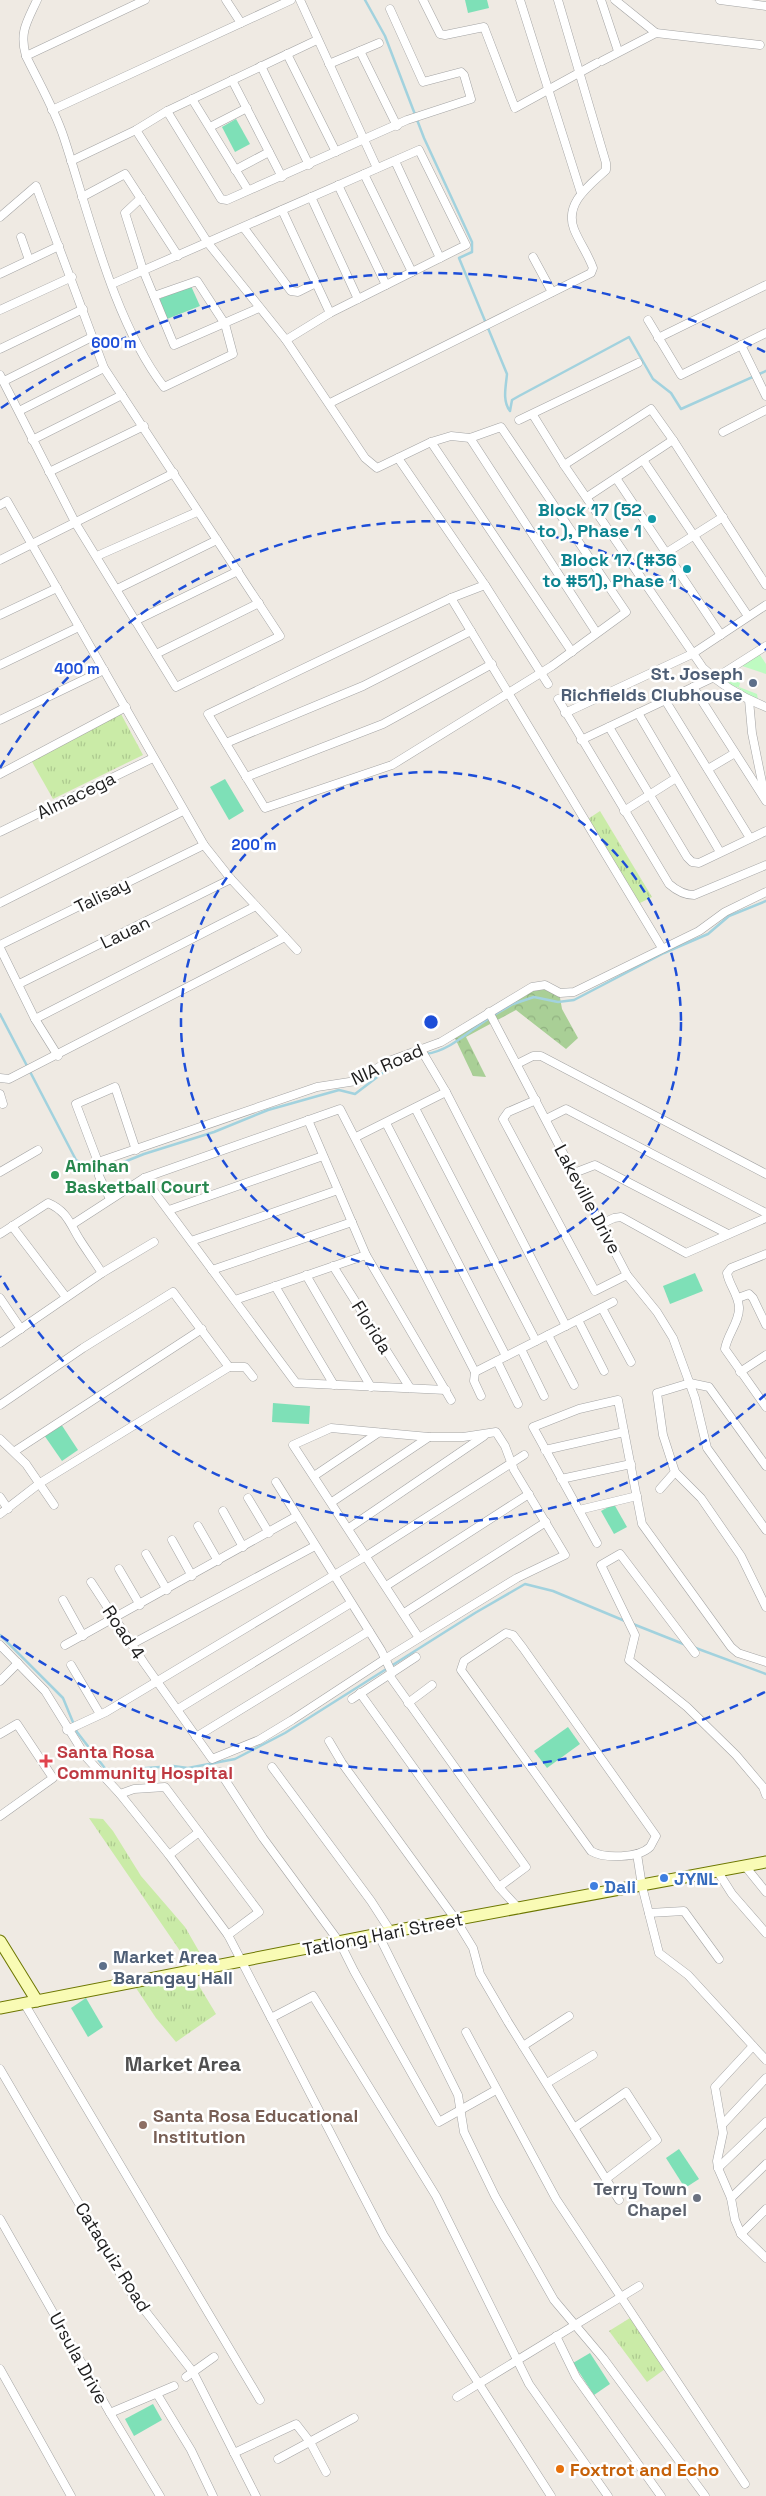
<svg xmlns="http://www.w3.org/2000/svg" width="766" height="2496" font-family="'Space Grotesk',sans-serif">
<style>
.grass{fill:url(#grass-tufts)}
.forest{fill:url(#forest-crowns)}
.park{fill:#befbc1}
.pitch{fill:#7ee0b7}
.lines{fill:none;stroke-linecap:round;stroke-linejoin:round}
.stream{stroke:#a2d2de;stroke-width:2.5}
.street-casing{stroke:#a4a4a4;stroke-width:9}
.secondary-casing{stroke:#6d7702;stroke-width:13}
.street{stroke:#fff;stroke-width:8}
.secondary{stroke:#f9fbb5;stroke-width:11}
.ring{fill:none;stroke:#1d4ed8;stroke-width:2.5;stroke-dasharray:9 6}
.culture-dot{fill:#0f9aa8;stroke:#fff;stroke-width:2}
.service-dot{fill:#5c6f8a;stroke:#fff;stroke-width:2}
.leisure-dot{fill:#2e9e5b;stroke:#fff;stroke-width:2}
.health-dot{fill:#e0444e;stroke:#fff;stroke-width:2}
.shop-dot{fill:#3f7fe0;stroke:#fff;stroke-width:2}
.education-dot{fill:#8d6e63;stroke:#fff;stroke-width:2}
.worship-dot{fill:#6b7280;stroke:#fff;stroke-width:2}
.food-dot{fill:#e8710a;stroke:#fff;stroke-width:2}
.labels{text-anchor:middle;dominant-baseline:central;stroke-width:5;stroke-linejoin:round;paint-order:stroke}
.culture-label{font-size:18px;font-weight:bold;fill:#0d838f;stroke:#fff;text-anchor:end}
.service-label{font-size:18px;font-weight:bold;fill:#4e5e75;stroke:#fff;text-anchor:end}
.street-label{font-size:18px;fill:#1d1d1d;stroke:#fff}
.leisure-label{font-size:18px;font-weight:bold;fill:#27864d;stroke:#fff;text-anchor:start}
.health-label{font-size:18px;font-weight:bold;fill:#be3a42;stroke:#fff;text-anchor:start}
.shop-label{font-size:18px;font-weight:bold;fill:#366cbe;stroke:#fff;text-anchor:start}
.education-label{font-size:18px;font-weight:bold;fill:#785e54;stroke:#fff;text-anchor:start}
.worship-label{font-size:18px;font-weight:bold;fill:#5b616d;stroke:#fff;text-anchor:end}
.food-label{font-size:18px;font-weight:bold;fill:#c56008;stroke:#fff;text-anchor:start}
.quarter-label{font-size:20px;font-weight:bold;fill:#505050;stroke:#fff}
.centre{fill:#1d4ed8;stroke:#fff;stroke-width:2.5}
.ring-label{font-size:15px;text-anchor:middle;font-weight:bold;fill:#1d4ed8;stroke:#fff;stroke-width:5;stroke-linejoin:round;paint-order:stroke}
</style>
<defs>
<pattern id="grass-tufts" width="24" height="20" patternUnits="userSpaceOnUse" patternTransform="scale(1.25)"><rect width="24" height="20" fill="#caeba7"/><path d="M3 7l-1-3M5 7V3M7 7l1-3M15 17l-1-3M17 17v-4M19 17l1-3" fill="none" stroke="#adc98f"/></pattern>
<pattern id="forest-crowns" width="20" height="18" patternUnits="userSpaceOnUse" patternTransform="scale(1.25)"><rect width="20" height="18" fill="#a9cf96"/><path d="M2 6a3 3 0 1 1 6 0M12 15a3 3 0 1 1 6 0" fill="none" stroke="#91b181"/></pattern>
</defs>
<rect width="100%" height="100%" fill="#efeae3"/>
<!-- grass -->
<g class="grass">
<polygon points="121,714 143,755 53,799 31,760"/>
<polygon points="600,811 652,897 638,904 585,821"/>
<polygon points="89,1818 103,1819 113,1831 141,1876 185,1927 204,1960 189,1964"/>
<polygon points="192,1974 216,2014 176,2042 156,2018 136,1988"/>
<polygon points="630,2318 665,2369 647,2382 609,2331"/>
</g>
<!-- forest -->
<polygon class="forest" points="547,988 559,992 562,1009 578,1038 566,1049 516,1010 466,1037 486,1077 473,1076 452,1032 514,994"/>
<!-- park -->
<polygon class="park" points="756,649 766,664 766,674 739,665 735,677 741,679 739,687 757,694 758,700 743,693 738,687 732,689 715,676"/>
<!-- pitch -->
<g class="pitch">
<polygon points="465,0 487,0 489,8 468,13"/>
<polygon points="236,119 250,144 235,152 222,127"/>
<polygon points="191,286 200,306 167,319 159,299"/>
<polygon points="225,779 244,811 229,820 210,787"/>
<polygon points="695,1273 703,1291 670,1304 663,1286"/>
<polygon points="273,1403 310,1406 309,1424 272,1422"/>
<polygon points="61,1424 78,1450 62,1461 44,1435"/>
<polygon points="614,1504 627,1527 614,1534 601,1511"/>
<polygon points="568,1727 580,1744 547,1768 534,1751"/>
<polygon points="86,1998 103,2027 88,2037 71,2008"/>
<polygon points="679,2149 699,2179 685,2188 666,2158"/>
<polygon points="590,2353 610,2384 594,2395 573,2363"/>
<polygon points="153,2404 162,2420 134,2436 125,2419"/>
</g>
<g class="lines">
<!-- stream -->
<g class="stream">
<path d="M 365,0 L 385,36 L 424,138 L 472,242 L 472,252 L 459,258 L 507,374 C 506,386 502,401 510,411 L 512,400 L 519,396 L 629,337 L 653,379 L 671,393 L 681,409 L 766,371"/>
<polyline points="0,1014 76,1160 92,1168 109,1168 144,1154 214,1132 268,1110 339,1090 355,1094 393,1065 421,1054"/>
<polyline points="494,1015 513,1004 534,997 558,1002 574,1000 664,953 708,934 729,916 766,901"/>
<path d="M 426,1054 C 449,1051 468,1032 488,1019"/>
<polyline points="633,1624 686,1645"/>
<polyline points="0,1635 63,1698 77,1732 107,1771 173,1766 188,1768 235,1759 285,1733 475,1613 525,1584 553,1591 625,1621"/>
<polyline points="693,1647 766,1674"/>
</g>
<defs>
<g id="street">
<path d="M 37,0 C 27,22 19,32 26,56 C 39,83 55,110 64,138 C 90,217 114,322 164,387 L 233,354 L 225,324 L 197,281 L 154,296"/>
<polyline points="226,0 241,23"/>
<polyline points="300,0 377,168"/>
<polyline points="423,0 440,34 445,35 484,27 515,108 597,63"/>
<polyline points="520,0 581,193"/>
<polyline points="601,0 618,51"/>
<polyline points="615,0 656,33"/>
<polyline points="720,0 766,6"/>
<polyline points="360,51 397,126"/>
<polyline points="287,54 336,152"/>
<polyline points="26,56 145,0"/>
<polyline points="602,61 656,33 760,45"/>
<polyline points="329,64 379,43"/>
<polyline points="261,66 309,165"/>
<polyline points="232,80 282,177"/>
<polyline points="192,99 248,190"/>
<polyline points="52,110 291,0"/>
<polyline points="167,111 221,199 227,200 407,120 471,99 464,75 461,72 423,82 390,9"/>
<polyline points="210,127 247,108"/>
<polyline points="136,130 208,243 286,340 365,458 377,468 431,442 451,436 470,438 501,427 626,612 552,666 392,765 265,808 208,714 451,598 485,585"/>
<polyline points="71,161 136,130 167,111 317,40"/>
<polyline points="395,161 440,258"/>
<polyline points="235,170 269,152"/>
<polyline points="364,174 412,272"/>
<polyline points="338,185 386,285"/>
<polyline points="82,197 125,174 178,256"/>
<polyline points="311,197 358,299"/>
<polyline points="141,198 125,213 143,270 174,345 259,308"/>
<polyline points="282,210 330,313"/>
<polyline points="0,217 36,186 104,368 280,636 176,687 76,524 0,375"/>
<polyline points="244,228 291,291 298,292 316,283"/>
<polyline points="21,237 29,260"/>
<polyline points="533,257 552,292"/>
<polyline points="0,274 59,246"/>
<polyline points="112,284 419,150 466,245 330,313 286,340"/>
<polyline points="0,310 72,277"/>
<polyline points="648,320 681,375 766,333"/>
<polyline points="658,338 766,285"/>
<polyline points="741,345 766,396"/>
<polyline points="0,349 83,309"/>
<polyline points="4,381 92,337"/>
<path d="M 330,403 L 591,273 L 593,268 C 588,254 579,242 574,229 C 564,203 590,185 606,170 L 606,163 L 558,0"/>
<polyline points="19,411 104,368"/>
<path d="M 533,415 L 564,465 L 703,668 C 722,686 741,697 766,707"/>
<polyline points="519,420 638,363"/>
<polyline points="723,432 766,410"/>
<polyline points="470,438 596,632"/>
<polyline points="32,440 122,395"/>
<polyline points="431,442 572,652"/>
<polyline points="398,458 485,585 548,684"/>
<polyline points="643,460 748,616"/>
<polyline points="564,465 651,409 673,440 766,585"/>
<polyline points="49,472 144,426"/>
<polyline points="616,478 721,635"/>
<polyline points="587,497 673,440"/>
<polyline points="0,505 7,501 204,845 231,879 297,950"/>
<polyline points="666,553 723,517"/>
<polyline points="97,556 197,512"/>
<polyline points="0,560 174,473"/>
<polyline points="117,589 217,540"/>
<polyline points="451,598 662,948"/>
<polyline points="0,615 57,588"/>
<polyline points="135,621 238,571"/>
<polyline points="156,654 259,603"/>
<polyline points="0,665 79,627"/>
<polyline points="693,687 766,801"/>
<path d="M 558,699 L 669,884 C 677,891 684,895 694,895 L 766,865"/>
<polyline points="665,700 750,838"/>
<polyline points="749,700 752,733 765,797"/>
<polyline points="565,713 692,654 766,605"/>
<polyline points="638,713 720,852"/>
<polyline points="0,720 104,670"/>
<polyline points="609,727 687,857 692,862 699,863 766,831"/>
<polyline points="581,740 725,672 766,646"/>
<polyline points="226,743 363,686 471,631"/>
<polyline points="708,769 735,753"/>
<polyline points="0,774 126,707"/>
<polyline points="246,777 383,724 492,664"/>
<polyline points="624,811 676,778"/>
<polyline points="0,832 153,758"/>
<polyline points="0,903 183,811"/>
<polyline points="0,945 204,845"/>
<polyline points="0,948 35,1019 58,1056"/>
<polyline points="19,984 231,879"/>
<polyline points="489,1012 627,1275 657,1312 673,1338 695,1398 707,1448 766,1530"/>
<polyline points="35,1019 256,906"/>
<polyline points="420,1048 446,1092 566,1326"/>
<polyline points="517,1064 533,1056 541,1056 766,1174"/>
<polyline points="0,1078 9,1079 285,937"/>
<polyline points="0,1094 3,1104"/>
<polyline points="536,1100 508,1112 503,1119 595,1291 627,1275"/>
<polyline points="415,1108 536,1341"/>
<polyline points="546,1119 566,1109 766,1213"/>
<polyline points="308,1120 366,1255 451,1400"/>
<polyline points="386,1123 506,1356"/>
<polyline points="356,1137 446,1092"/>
<polyline points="98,1162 317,1087 356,1081 389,1061 441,1042 532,987 545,985 560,993 574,992 699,931 725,912 766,892"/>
<polyline points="0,1172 38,1150"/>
<polyline points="574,1173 595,1165 728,1234"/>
<polyline points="144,1178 296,1383 446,1390"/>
<polyline points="110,1199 99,1176 98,1162 76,1104 115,1087 136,1150"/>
<polyline points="169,1210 323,1156"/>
<polyline points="73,1224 144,1178 340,1109 475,1372 474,1381 481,1396"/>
<polyline points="601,1224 614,1218 621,1217 686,1253 766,1218"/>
<polyline points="12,1226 66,1297"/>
<path d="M 0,1234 L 48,1203 C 67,1211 70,1224 80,1240 C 87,1251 95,1262 102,1273"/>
<polyline points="191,1241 338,1190"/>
<path d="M 766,1254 L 731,1268 L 727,1273 C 729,1285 738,1294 739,1307 C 740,1321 727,1335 725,1349 L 766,1407"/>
<polyline points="333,1266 410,1388"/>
<polyline points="212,1270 352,1222"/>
<polyline points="306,1275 371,1387"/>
<polyline points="275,1286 334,1385"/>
<polyline points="0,1298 21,1329"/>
<polyline points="738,1298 749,1294 753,1298 766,1325"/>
<polyline points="235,1300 366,1255"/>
<polyline points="602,1308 631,1362"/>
<polyline points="578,1320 604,1371"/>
<polyline points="548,1335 574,1385"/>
<polyline points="0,1343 102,1273 154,1242"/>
<polyline points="521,1349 544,1396"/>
<polyline points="497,1361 518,1404"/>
<polyline points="475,1372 613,1302"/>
<polyline points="740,1372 766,1355"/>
<polyline points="0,1405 83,1348 173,1292 229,1367"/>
<polyline points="0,1439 26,1464 54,1505"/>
<polyline points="545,1450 624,1432"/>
<polyline points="15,1451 202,1329"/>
<polyline points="766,1466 709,1387 690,1383 657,1393 663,1435 675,1472 701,1498 741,1556 766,1607"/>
<polyline points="314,1476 378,1433"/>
<polyline points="561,1479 631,1464"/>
<polyline points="276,1482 381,1650 392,1673"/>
<polyline points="660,1489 675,1472"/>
<polyline points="0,1497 8,1509"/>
<polyline points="248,1498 269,1533"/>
<polyline points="332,1502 429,1437"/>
<polyline points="579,1510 637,1496"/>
<polyline points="223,1511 243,1547"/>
<polyline points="0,1514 40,1483 229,1367 245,1367 253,1377"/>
<polyline points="198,1526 218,1561"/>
<polyline points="349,1528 484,1436"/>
<polyline points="172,1540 192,1576"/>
<polyline points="597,1543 533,1427 579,1409 618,1400 642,1524 731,1647 738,1653 766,1662"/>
<polyline points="146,1554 167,1590"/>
<polyline points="119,1569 140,1605"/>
<polyline points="91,1582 144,1663 212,1759 259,1740 292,1720 385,1659 517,1578 565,1555 514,1470 505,1446 496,1432 463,1437 429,1437 331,1428 293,1445 419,1638"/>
<polyline points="386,1586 529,1494"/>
<polyline points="63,1600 83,1636"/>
<polyline points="404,1613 546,1522"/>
<path d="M 506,1633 L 513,1635 L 523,1648 L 656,1836 C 654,1839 652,1844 650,1847 C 639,1858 604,1859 591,1851 L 461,1670 L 464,1661 Z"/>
<polyline points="132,1644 315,1546"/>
<polyline points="0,1645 45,1691 86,1757 120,1794 169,1855 228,1935 384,2236 551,2496"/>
<polyline points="65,1645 297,1516"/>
<polyline points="695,1653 620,1554 601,1565 635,1635 629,1660 687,1707 736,1755 763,1787 766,1795"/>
<polyline points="71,1665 100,1714"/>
<polyline points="389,1675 526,1867 499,1887"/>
<polyline points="0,1681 18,1663"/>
<polyline points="360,1693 499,1887 519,1909"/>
<polyline points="352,1699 416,1657"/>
<polyline points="408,1703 432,1685"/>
<polyline points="178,1709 351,1603"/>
<polyline points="67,1730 106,1712 366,1556 524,1455"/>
<polyline points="0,1734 17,1724 53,1778 0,1816"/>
<polyline points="196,1737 369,1631"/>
<polyline points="329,1741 342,1763 456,1920 473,1948 480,1974 508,2022 619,2200"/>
<polyline points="272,1767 371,1901 391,1932"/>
<polyline points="220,1772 263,1838 340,1943 354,1971 439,2122 496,2090"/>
<polyline points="120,1794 134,1789 165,1787 259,1912 228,1935"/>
<polyline points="637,1854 642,1886 659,1953 688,1975 766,2060"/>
<polyline points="169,1855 199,1832"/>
<polyline points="745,1866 766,1892"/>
<polyline points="718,1872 732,1894 766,1933"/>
<polyline points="649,1913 684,1911 719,1959"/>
<polyline points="379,1936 458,2095 464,2132 495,2196 554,2300 603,2358 705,2496"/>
<polyline points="24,2003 260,2400"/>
<polyline points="271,2018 313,1996 436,2196 529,2384 608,2496"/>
<polyline points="466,2032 556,2199 745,2484"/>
<polyline points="523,2046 569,2016"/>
<polyline points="753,2046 715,2087 723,2133 717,2161 718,2168 731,2198 735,2220 741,2234 766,2258"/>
<polyline points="0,2069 132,2294 193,2372 256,2496"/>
<polyline points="547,2083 593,2055"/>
<polyline points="722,2125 766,2078"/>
<polyline points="574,2128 626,2092 657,2140 606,2179"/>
<polyline points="718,2168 766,2122"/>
<polyline points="731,2198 766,2164"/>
<polyline points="0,2219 110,2413 160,2496"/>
<polyline points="741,2234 766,2209"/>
<polyline points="556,2336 576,2377 661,2496"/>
<polyline points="0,2369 71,2496"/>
<polyline points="186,2377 214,2357"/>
<polyline points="157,2394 191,2450 213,2496"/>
<polyline points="457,2397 639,2286"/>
<polyline points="110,2413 174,2386"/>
<polyline points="234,2453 296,2424 310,2442 326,2472"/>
<polyline points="278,2459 354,2418"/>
</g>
<g id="secondary">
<polyline points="0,1941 37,2001"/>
<polyline points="0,2008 415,1927 766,1862"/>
</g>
</defs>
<!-- street casing -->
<use href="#street" class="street-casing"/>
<!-- secondary casing -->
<use href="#secondary" class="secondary-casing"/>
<!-- street -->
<use href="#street" class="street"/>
<!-- secondary -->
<use href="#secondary" class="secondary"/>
</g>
<!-- distance rings -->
<g class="ring">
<circle cx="431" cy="1022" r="250"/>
<path d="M766 1394A500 500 0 0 1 0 1276M0 768A500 500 0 0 1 766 650"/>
<path d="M765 1692A749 749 0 0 1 1 1636M1 408A749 749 0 0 1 765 352"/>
</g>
<!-- markers -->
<g class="culture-dot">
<circle cx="652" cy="519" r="5"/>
<circle cx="687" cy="569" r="5"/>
</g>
<g class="service-dot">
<circle cx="753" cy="683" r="5"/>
<circle cx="103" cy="1966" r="5"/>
</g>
<circle class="leisure-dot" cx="55" cy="1175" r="5"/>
<path class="health-dot" d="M43.5 1753.5h5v5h5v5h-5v5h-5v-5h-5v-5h5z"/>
<g class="shop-dot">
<circle cx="664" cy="1878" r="5"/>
<circle cx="594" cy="1886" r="5"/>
</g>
<circle class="education-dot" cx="143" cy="2125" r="5"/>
<circle class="worship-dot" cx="697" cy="2198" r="5"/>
<circle class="food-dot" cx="560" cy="2469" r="5"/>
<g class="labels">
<!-- culture labels -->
<g class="culture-label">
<text x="642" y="509">Block 17 (52<tspan x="642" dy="21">to ), Phase 1</tspan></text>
<text x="677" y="559">Block 17 (#36<tspan x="677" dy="21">to #51), Phase 1</tspan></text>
</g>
<!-- service labels -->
<g class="service-label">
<text x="743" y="673">St. Joseph<tspan x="743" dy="21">Richfields Clubhouse</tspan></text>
<text x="113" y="1956" text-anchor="start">Market Area<tspan x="113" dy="21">Barangay Hall</tspan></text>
</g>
<!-- street labels -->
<g class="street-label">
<text transform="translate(76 795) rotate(-26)">Almacega</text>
<text transform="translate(102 895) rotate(-26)">Talisay</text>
<text transform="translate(125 932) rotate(-26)">Lauan</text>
<text transform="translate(387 1064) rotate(-24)">NIA Road</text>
<text transform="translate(588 1199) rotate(62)">Lakeville Drive</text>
<text transform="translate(372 1327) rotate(58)">Florida</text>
<text transform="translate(124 1632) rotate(56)">Road 4</text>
<text transform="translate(383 1934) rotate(-11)">Tatlong Hari Street</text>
<text transform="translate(113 2257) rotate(58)">Cataquiz Road</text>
<text transform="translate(79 2358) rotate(61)">Ursula Drive</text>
</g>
<!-- leisure labels -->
<g class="leisure-label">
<text x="65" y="1165">Amihan<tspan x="65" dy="21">Basketball Court</tspan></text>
</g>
<!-- health labels -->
<g class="health-label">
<text x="57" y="1751">Santa Rosa<tspan x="57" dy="21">Community Hospital</tspan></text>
</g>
<!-- shop labels -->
<g class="shop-label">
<text x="674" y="1878">JYNL</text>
<text x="604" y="1886">Dali</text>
</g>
<!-- education labels -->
<g class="education-label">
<text x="153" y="2115">Santa Rosa Educational<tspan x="153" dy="21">Institution</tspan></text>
</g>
<!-- worship labels -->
<g class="worship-label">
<text x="687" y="2188">Terry Town<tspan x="687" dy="21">Chapel</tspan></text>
</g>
<!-- food labels -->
<g class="food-label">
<text x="570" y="2469">Foxtrot and Echo</text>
</g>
<!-- quarter labels -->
<g class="quarter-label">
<text x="183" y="2064">Market Area</text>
</g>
</g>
<circle cx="431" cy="1022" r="8" class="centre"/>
<g class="ring-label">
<text x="114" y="348">600 m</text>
<text x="77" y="674">400 m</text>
<text x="254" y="850">200 m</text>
</g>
</svg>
